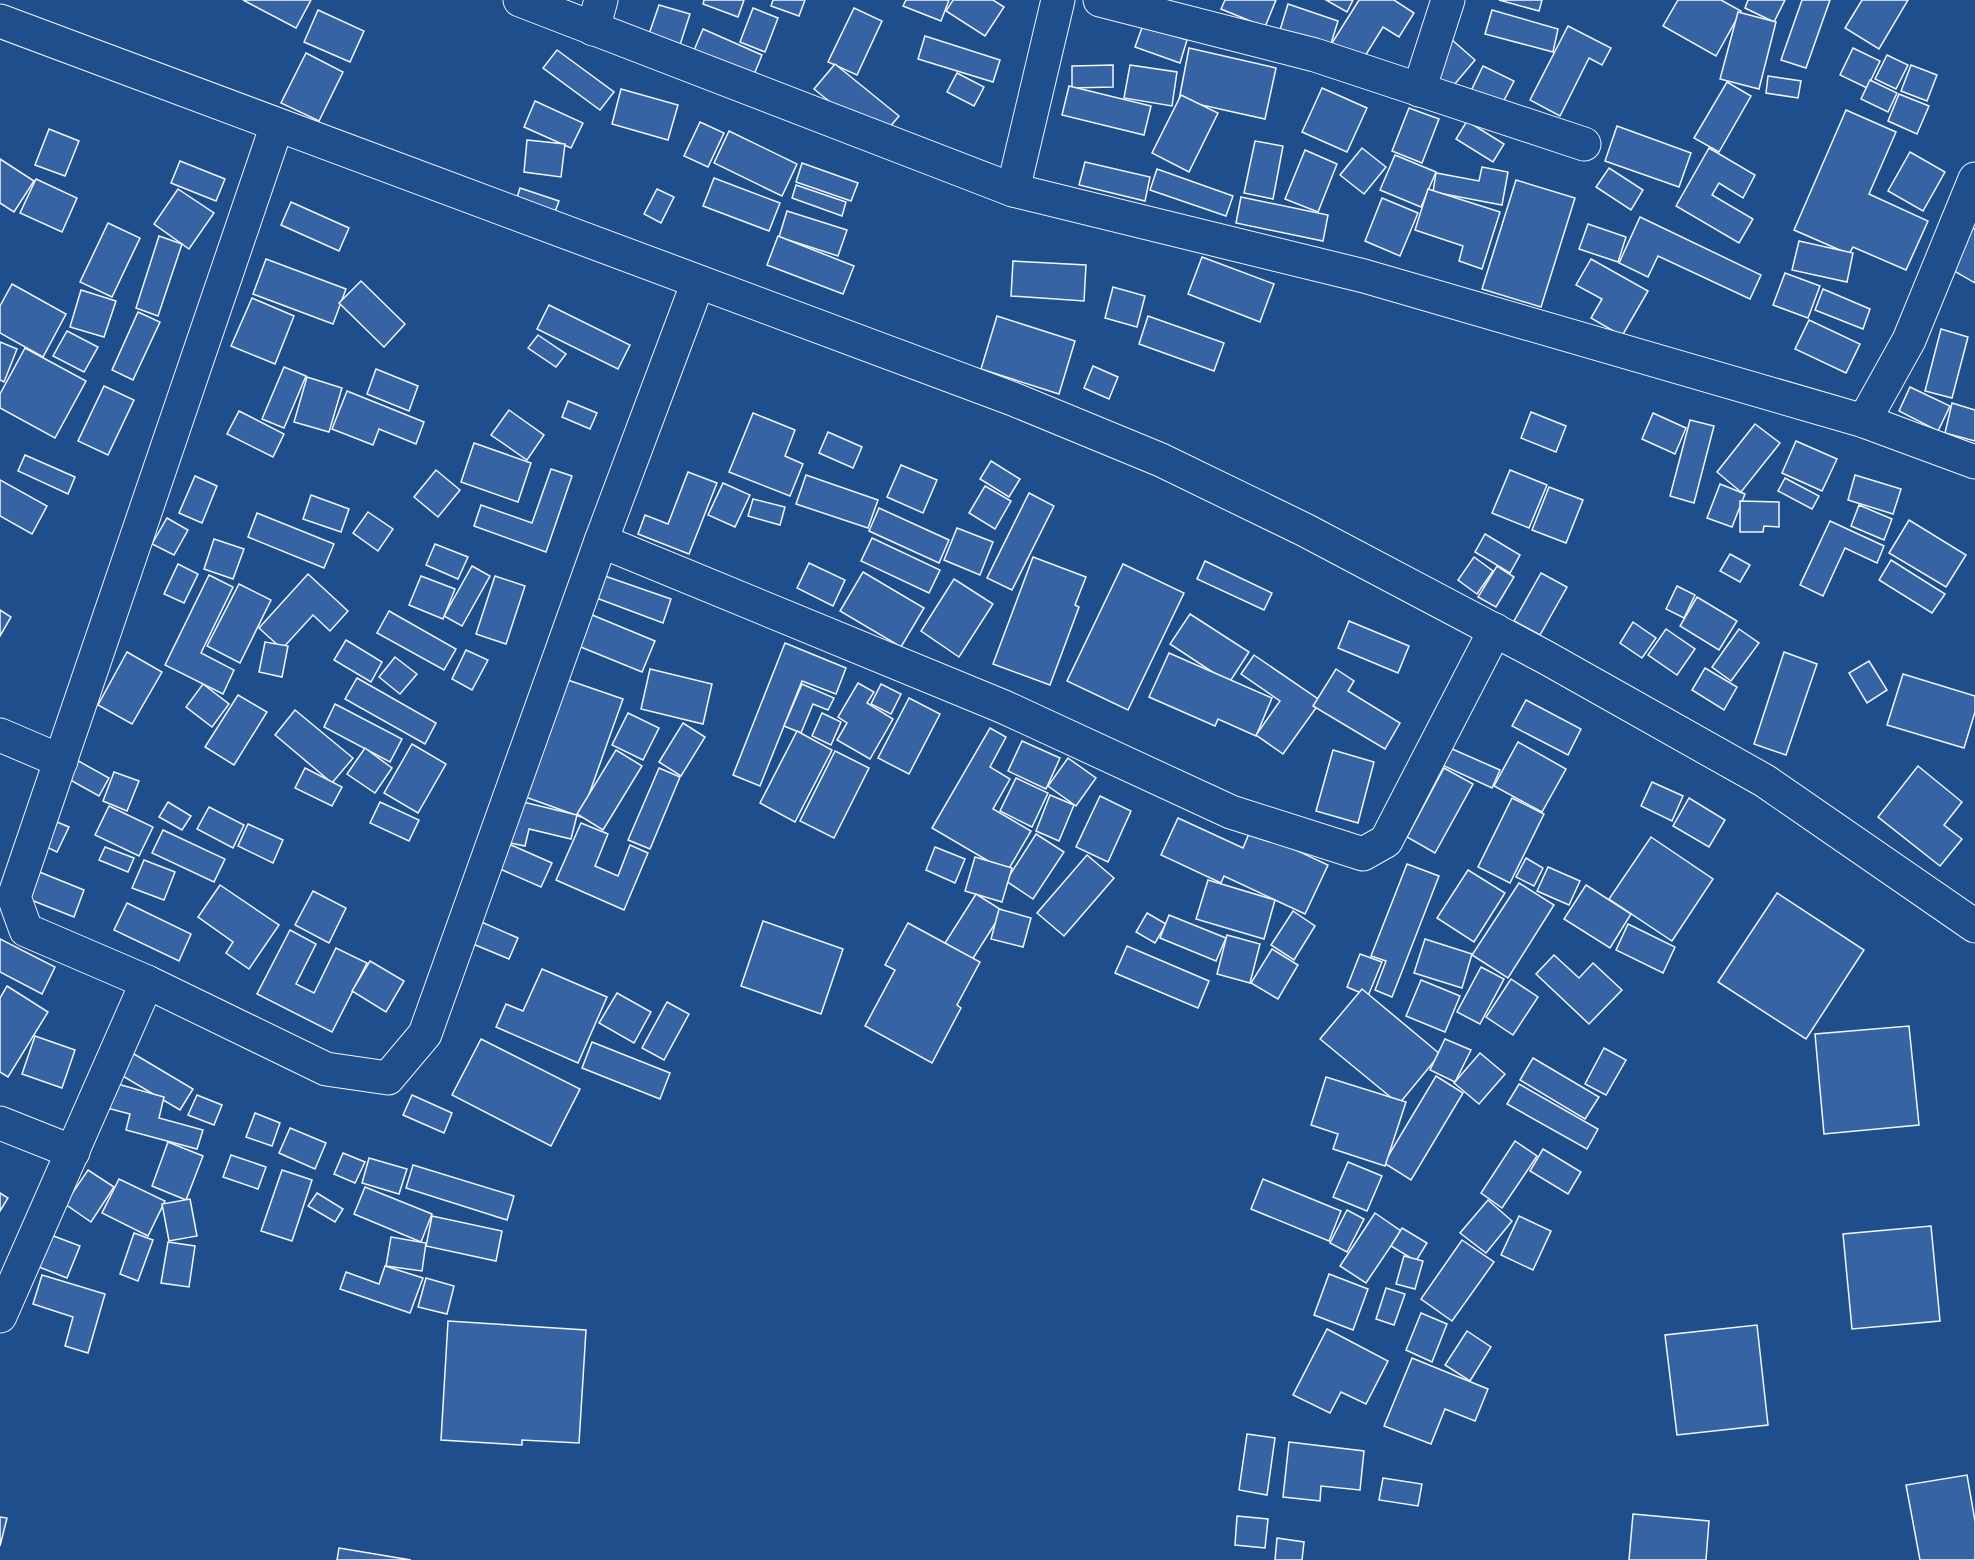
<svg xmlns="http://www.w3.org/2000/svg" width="1975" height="1560" font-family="Jost,sans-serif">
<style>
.building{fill:#3563a3;stroke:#f2f6ff;stroke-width:1.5}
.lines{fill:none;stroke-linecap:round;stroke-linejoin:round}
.minor-casing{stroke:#f2f6ff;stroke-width:35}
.minor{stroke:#1f4e8c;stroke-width:33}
</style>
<rect width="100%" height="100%" fill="#1f4e8c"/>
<!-- building -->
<g class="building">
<polygon points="243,0 311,0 296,28"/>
<polygon points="704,0 744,0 738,17 703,4"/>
<polygon points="773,0 805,0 799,16 771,6"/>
<polygon points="906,0 949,0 941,21 903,6"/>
<polygon points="953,0 993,0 1004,7 985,36 946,11"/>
<polygon points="1225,0 1276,0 1265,27 1221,9"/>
<polygon points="1326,0 1353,0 1347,12"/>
<polygon points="1359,0 1394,0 1414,13 1399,37 1383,27 1362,61 1332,43"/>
<polygon points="1499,0 1542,0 1539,11"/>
<polygon points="1678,0 1721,0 1741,11 1716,56 1663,26"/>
<polygon points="1748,0 1785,0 1774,22 1745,8"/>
<polygon points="1802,0 1830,0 1806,68 1781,60"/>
<polygon points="1862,0 1908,0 1879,49 1845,28"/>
<polygon points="1288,4 1338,21 1330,47 1280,30"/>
<polygon points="659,5 690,14 678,51 647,40"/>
<polygon points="753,8 778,18 765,52 740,42"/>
<polygon points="854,8 882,21 857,75 828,62"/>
<polygon points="318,10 364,31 350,62 304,42"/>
<polygon points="1492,10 1558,29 1553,52 1485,34"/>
<polygon points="1738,12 1776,22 1759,89 1720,79"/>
<polygon points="1143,25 1187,40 1180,63 1135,47"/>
<polygon points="1568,26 1611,48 1602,65 1589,58 1560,116 1530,100"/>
<polygon points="703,29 762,55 751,82 692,55"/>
<polygon points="925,36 1000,60 993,82 918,59"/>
<polygon points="1451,39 1475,60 1448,92 1423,71"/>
<polygon points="1189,48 1276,68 1265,119 1179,100"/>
<polygon points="1853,48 1880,61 1867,88 1840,75"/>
<polygon points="557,50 614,92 600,110 543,68"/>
<polygon points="306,53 343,72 319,121 281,103"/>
<polygon points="1887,55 1908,65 1896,89 1875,79"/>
<polygon points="835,64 899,116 878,141 814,89"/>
<polygon points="1113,65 1113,87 1072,88 1072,66"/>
<polygon points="1130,65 1177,72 1172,106 1124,98"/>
<polygon points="1911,65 1937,75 1927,101 1901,91"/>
<polygon points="1483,66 1514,81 1499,110 1469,95"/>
<polygon points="957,73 984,87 974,106 947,92"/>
<polygon points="1768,76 1801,81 1798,98 1766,93"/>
<polygon points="1870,80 1897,93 1888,112 1861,99"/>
<polygon points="1727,82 1751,96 1719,152 1694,138"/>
<polygon points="1069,86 1151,106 1144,135 1062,115"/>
<polygon points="1322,88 1367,108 1347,152 1302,132"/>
<polygon points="621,89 678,105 668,140 612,124"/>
<polygon points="1899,94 1929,106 1917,134 1888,121"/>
<polygon points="1181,95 1218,113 1189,172 1152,153"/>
<polygon points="535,101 583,123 571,148 524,127"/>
<polygon points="1409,108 1439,119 1422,163 1392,151"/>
<polygon points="1846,110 1896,132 1869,194 1928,221 1906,270 1853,247 1849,254 1794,230"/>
<polygon points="1467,121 1504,144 1493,162 1456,139"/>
<polygon points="700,122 724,133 708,167 684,156"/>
<polygon points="1617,126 1691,153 1679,187 1605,161"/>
<polygon points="49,129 79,141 65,176 35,165"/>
<polygon points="729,131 797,164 782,196 714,163"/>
<polygon points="527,140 565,144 561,177 524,172"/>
<polygon points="1255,141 1283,146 1273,199 1244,193"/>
<polygon points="1362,148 1386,167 1364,194 1340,175"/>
<polygon points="1709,148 1755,175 1743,198 1719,183 1712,195 1753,219 1739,243 1676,206"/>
<polygon points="1305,150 1337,164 1318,212 1285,199"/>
<polygon points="1910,152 1945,172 1923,211 1888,191"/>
<polygon points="1395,155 1436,172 1421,207 1380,190"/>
<polygon points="0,159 34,181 14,212 0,203"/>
<polygon points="180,161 225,179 216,201 171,183"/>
<polygon points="1085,162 1150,177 1145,201 1079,185"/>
<polygon points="802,163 858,183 851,201 796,182"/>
<polygon points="1482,167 1508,172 1502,205 1433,192 1436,173 1479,181"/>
<polygon points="1609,168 1643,190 1631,210 1596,187"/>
<polygon points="1157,169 1233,196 1226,216 1150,190"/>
<polygon points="714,178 780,203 769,231 703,206"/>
<polygon points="36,179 77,198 62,232 20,213"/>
<polygon points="1516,180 1575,198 1541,307 1482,289"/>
<polygon points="796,185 846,202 842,216 792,198"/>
<polygon points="520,188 559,201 552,220 514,207"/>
<polygon points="178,189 214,213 189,249 154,224"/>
<polygon points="657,189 674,197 661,223 644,214"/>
<polygon points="1428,189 1500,212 1482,269 1459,261 1463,246 1415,230"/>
<polygon points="1241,197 1328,215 1323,241 1236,223"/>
<polygon points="1382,198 1418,213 1400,256 1365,241"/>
<polygon points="291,202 349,228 339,251 281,225"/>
<polygon points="787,211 847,230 838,256 779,237"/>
<polygon points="1640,217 1761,275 1750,299 1658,256 1648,277 1619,263"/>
<polygon points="108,223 140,238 112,297 80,282"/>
<polygon points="1588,224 1626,237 1618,262 1579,249"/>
<polygon points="1972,227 1975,229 1975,283 1949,268"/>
<polygon points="159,236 182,244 158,316 136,308"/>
<polygon points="778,236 854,266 843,294 767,265"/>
<polygon points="1799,241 1853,253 1847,282 1792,270"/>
<polygon points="1202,257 1274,284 1260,322 1188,294"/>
<polygon points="266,259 346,289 333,324 253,294"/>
<polygon points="1591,259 1648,291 1622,336 1591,318 1602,299 1576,285"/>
<polygon points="1013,261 1086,265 1084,301 1011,296"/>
<polygon points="1785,273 1820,286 1808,318 1773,305"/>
<polygon points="361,281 405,324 384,347 339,303"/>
<polygon points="12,284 66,314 43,357 0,333 0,306"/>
<polygon points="1113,287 1145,296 1137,327 1105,318"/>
<polygon points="1823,289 1870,309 1863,329 1815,310"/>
<polygon points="81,290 116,301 104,337 70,327"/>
<polygon points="252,298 294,316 275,364 231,346"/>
<polygon points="549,305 630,345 618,369 537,329"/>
<polygon points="138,312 160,322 133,380 112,370"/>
<polygon points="997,316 1075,341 1059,394 981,369"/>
<polygon points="1148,316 1224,343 1214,371 1139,344"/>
<polygon points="1809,320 1860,344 1846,373 1795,349"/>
<polygon points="1941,329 1968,337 1952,398 1925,391"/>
<polygon points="67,331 98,347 84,372 53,356"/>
<polygon points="538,335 566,354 556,367 528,348"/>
<polygon points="0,342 17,349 4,382 0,380"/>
<polygon points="25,348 86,381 55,438 0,408 0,394"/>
<polygon points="1093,366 1118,377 1109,399 1084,388"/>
<polygon points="284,367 306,376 284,428 262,419"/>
<polygon points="376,369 418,386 409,411 367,394"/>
<polygon points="307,377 342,388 329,432 294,422"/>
<polygon points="104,386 134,400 108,455 78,441"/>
<polygon points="1910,387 1950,406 1938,431 1899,411"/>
<polygon points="347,391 424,422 416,444 379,429 373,445 332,429"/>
<polygon points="568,401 597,413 590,429 562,417"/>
<polygon points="1952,403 1975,410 1975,441 1945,433"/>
<polygon points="509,410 544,435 527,460 491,435"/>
<polygon points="239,411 284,434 273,457 227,434"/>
<polygon points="1531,412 1566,426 1556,452 1521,438"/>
<polygon points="753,413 795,430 785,456 803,464 790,496 729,472"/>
<polygon points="1653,413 1686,428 1675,454 1642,439"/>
<polygon points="1690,420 1714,426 1694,503 1670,496"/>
<polygon points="1755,424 1780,443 1741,492 1717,472"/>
<polygon points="828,432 862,447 853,468 819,453"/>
<polygon points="1796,441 1837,459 1822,491 1782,473"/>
<polygon points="474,443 531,463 518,502 461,482"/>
<polygon points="25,455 75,477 68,494 18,471"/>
<polygon points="991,461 1020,479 1009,497 980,479"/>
<polygon points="901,465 937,480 923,513 887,497"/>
<polygon points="551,469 572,476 546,552 474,526 481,505 532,523"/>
<polygon points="436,470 460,490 438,517 414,497"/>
<polygon points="1510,470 1547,485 1529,528 1492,513"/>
<polygon points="688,472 717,483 689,554 638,534 645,515 668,524"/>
<polygon points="806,475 878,500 868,528 796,504"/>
<polygon points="1855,475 1901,489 1893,514 1848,500"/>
<polygon points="195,476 217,486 202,523 179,513"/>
<polygon points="1785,478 1819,496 1812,509 1778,491"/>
<polygon points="0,480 47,506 32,534 0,516"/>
<polygon points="723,483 750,495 735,527 708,515"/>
<polygon points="1720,484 1745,494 1732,527 1707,518"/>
<polygon points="985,486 1011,501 995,529 969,513"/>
<polygon points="1549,487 1583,500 1566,543 1532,530"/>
<polygon points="1029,493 1054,506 1012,590 987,578"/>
<polygon points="311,495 349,509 341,532 303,519"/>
<polygon points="753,499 785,507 780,525 748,516"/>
<polygon points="1740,501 1779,502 1779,527 1764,526 1763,532 1740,532"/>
<polygon points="1859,505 1892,519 1884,540 1851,526"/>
<polygon points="879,508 949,540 939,563 869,531"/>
<polygon points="368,512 393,529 378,551 353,533"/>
<polygon points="257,513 334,544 324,568 248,537"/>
<polygon points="167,518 188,530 174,555 152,544"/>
<polygon points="1909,520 1966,555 1946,587 1889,553"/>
<polygon points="1830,521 1884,546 1877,563 1845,548 1823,596 1800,585"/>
<polygon points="957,528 993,542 980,575 944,560"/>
<polygon points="1485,534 1520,555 1510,573 1475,552"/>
<polygon points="872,538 940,570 929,593 861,561"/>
<polygon points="214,539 244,549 233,579 204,569"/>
<polygon points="435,544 468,557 458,579 426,565"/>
<polygon points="1730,554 1750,565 1740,582 1720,571"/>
<polygon points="1033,557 1086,577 1075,605 1079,607 1050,685 993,664"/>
<polygon points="1474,557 1493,571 1477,594 1458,580"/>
<polygon points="1891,560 1945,594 1932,613 1879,580"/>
<polygon points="1205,561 1272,593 1264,610 1197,579"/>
<polygon points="809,563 845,580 833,606 797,588"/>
<polygon points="178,564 198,574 184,603 164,594"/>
<polygon points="1123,564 1184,593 1128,710 1067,681"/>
<polygon points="472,566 490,576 462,626 444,616"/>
<polygon points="1497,566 1514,577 1496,607 1478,597"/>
<polygon points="863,572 924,608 901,647 840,611"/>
<polygon points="1541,573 1567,587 1540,635 1514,621"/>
<polygon points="308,574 348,611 330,631 313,615 282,649 259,628"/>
<polygon points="599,574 671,599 663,623 591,596"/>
<polygon points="209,575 233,587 201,653 234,670 223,694 165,665"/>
<polygon points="421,576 455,589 443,619 409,605"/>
<polygon points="495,576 525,586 506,644 476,634"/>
<polygon points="954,579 993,604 959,657 921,631"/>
<polygon points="239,584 271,600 240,663 207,646"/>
<polygon points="1677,586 1695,595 1684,618 1666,609"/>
<polygon points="1697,597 1737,621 1719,650 1680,626"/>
<polygon points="0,610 11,617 0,636"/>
<polygon points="389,611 456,649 444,670 377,633"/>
<polygon points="585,612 655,641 642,672 571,643"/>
<polygon points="1190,614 1249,652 1229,683 1170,644"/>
<polygon points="1349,621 1409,646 1398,673 1338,648"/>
<polygon points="1633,622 1656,638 1642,658 1620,643"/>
<polygon points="1666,629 1695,649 1677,675 1648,655"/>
<polygon points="1739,629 1759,643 1731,681 1712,667"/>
<polygon points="346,640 382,662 371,682 334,660"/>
<polygon points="265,642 288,646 282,677 259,672"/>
<polygon points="785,643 846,668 836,694 802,681 760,786 733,775"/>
<polygon points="466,650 488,660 472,690 452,679"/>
<polygon points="127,652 162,672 132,724 98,705"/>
<polygon points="1784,652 1817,664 1786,755 1754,744"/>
<polygon points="1169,653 1272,698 1256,736 1218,719 1215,726 1149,697"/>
<polygon points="1254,655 1321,701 1283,754 1256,735 1280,701 1241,674"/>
<polygon points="395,657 417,674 400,694 379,677"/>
<polygon points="1869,661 1887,690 1867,703 1849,673"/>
<polygon points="1705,668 1737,687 1724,710 1692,690"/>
<polygon points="650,669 712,684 703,724 641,709"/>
<polygon points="1336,669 1354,681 1348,691 1400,723 1385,749 1313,706"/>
<polygon points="1903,674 1975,696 1975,712 1964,748 1887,725"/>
<polygon points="357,678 436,723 425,744 345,699"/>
<polygon points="562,678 623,699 581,817 520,795"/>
<polygon points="858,683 874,692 867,703 893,719 870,759 837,740 847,723 838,717"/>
<polygon points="203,684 229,704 212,727 186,707"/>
<polygon points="802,684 834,698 828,710 813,704 801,733 784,726"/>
<polygon points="881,684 901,694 891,714 871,704"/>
<polygon points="238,695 267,712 234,765 205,747"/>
<polygon points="909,698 940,714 909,774 878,758"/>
<polygon points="1526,700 1581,729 1568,755 1512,726"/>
<polygon points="335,704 402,739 390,762 324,727"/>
<polygon points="295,710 353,758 332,783 275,735"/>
<polygon points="628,713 659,728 643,760 612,745"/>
<polygon points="822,713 841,722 831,745 812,736"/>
<polygon points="683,723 705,737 681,776 659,762"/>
<polygon points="990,728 1006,737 990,767 1010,779 993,809 1031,831 1007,872 932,828"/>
<polygon points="797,731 832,750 795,822 760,803"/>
<polygon points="1022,741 1060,758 1046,789 1008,771"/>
<polygon points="1518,742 1566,769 1542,812 1494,786"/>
<polygon points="412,744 446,764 418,813 384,793"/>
<polygon points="365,748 392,768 375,793 347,774"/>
<polygon points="1450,748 1500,770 1492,788 1442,765"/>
<polygon points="616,750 642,766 603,830 577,814"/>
<polygon points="1333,750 1374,762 1358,823 1316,811"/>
<polygon points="835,751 869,768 834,838 800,821"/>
<polygon points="73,758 109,778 99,796 63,776"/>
<polygon points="1068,758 1096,778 1076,806 1048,786"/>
<polygon points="1918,766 1962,802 1944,825 1962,839 1940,866 1878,817"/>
<polygon points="305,768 342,787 332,806 295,788"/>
<polygon points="659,768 680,777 650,849 628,840"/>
<polygon points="1444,768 1473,784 1435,853 1407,837"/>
<polygon points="114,772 139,781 127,811 103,801"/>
<polygon points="1016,778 1048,793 1032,827 1000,811"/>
<polygon points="1652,782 1683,796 1672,821 1641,806"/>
<polygon points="1050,795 1074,805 1059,841 1036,831"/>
<polygon points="1100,796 1131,811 1108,862 1076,847"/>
<polygon points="1512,798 1544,814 1510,883 1478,867"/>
<polygon points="1689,798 1725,820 1709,847 1673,826"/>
<polygon points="515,800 577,815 571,839 529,829 525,846 505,842"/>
<polygon points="168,802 191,816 182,830 159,817"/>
<polygon points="380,802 419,820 409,841 370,823"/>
<polygon points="109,806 153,827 139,856 95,835"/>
<polygon points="209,807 244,825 233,848 197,829"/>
<polygon points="45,817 69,827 57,852 34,841"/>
<polygon points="1178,818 1243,848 1251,829 1328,865 1305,914 1224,876 1221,883 1161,855"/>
<polygon points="581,823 608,834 595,866 618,876 630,845 648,853 624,910 556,880"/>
<polygon points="248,824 283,840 273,863 238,846"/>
<polygon points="163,830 225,859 214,882 152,853"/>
<polygon points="1036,834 1064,852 1033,899 1006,881"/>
<polygon points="1651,837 1713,879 1672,941 1609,899"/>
<polygon points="502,841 552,863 541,887 491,865"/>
<polygon points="105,847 134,858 128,872 99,860"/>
<polygon points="935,847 965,859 955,883 926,870"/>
<polygon points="1087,855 1114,878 1064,936 1037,913"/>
<polygon points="975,857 1012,868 1002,902 965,891"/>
<polygon points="1526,858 1543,868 1534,886 1516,877"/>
<polygon points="144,860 175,872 164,900 132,888"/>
<polygon points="1407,864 1439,876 1392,997 1375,990 1386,961 1371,956"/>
<polygon points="1548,867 1580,881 1569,905 1537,891"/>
<polygon points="32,869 84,890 74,917 21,896"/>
<polygon points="1468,870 1505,893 1474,942 1437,918"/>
<polygon points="1208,880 1275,900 1264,939 1196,919"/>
<polygon points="1519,883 1554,905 1508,978 1472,955"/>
<polygon points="220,885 279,925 249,969 226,953 233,942 198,917"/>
<polygon points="1586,885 1631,914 1610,948 1564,919"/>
<polygon points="313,891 346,908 329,943 295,925"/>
<polygon points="1777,893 1864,950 1806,1039 1718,982"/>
<polygon points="976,894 1003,911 972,960 945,943"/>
<polygon points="127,903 191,934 179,961 114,930"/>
<polygon points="999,909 1031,918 1023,947 991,939"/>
<polygon points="1293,911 1315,926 1294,960 1271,945"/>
<polygon points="1147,913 1166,924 1155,943 1136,932"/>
<polygon points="1169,915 1226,938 1216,961 1160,938"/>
<polygon points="470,917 518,938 509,959 461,939"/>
<polygon points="763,921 843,949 821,1014 741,986"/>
<polygon points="908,923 980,962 957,1005 961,1008 932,1063 865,1026 895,970 885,965"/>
<polygon points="1628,924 1675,947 1663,973 1616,950"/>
<polygon points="290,930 316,944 296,984 314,993 336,948 367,963 332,1032 257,994"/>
<polygon points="1227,935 1260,944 1250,983 1217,974"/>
<polygon points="0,939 55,967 42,994 0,972"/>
<polygon points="1425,939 1472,954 1462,988 1414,973"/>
<polygon points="1127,946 1209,981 1198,1008 1115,973"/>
<polygon points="1272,949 1298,965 1278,999 1251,983"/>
<polygon points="1360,954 1382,962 1368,996 1347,987"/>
<polygon points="1554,955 1579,978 1593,963 1622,990 1589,1024 1536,974"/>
<polygon points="370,961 404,981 386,1012 352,991"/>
<polygon points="1481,967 1504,979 1480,1024 1457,1012"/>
<polygon points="542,969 607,997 578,1063 496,1027 506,1004 523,1011"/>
<polygon points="1511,979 1538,997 1513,1035 1486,1017"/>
<polygon points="1421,980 1460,996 1445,1032 1406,1016"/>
<polygon points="7,986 48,1012 8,1077 0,1072 0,998"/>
<polygon points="1362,989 1440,1054 1399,1104 1320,1039"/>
<polygon points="617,993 651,1012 634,1043 599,1023"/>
<polygon points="667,1002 689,1014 664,1060 642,1048"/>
<polygon points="1909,1026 1919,1125 1824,1134 1815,1034"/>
<polygon points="35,1036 75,1050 62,1088 22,1074"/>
<polygon points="481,1039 580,1089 551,1146 452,1095"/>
<polygon points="1445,1039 1471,1050 1455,1082 1430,1070"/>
<polygon points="592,1042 670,1073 660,1099 582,1068"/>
<polygon points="1604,1048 1626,1060 1606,1095 1585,1084"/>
<polygon points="129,1051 193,1089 180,1110 116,1072"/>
<polygon points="1480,1053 1505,1074 1479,1104 1454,1083"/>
<polygon points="1533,1058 1599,1097 1585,1119 1520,1080"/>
<polygon points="1436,1076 1463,1093 1411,1180 1384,1163"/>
<polygon points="1326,1077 1406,1102 1385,1166 1333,1149 1338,1134 1311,1125"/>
<polygon points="114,1083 164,1097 159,1118 203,1130 197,1149 126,1130 130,1114 107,1108"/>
<polygon points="1519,1084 1598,1129 1587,1149 1507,1104"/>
<polygon points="197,1095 222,1105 214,1125 188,1115"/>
<polygon points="412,1095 452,1113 444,1133 403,1115"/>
<polygon points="255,1113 280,1123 272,1146 246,1137"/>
<polygon points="290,1128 326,1143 315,1169 279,1153"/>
<polygon points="1515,1141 1537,1156 1502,1208 1481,1193"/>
<polygon points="168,1142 203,1156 186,1200 152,1186"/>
<polygon points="1543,1149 1581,1172 1568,1194 1530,1171"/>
<polygon points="343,1153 365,1162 355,1183 334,1174"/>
<polygon points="231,1155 266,1167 258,1189 223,1177"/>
<polygon points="369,1158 407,1169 399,1194 362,1183"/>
<polygon points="1348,1162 1382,1176 1367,1211 1333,1197"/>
<polygon points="413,1165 514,1196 507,1220 406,1188"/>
<polygon points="88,1170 114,1187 91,1222 65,1204"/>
<polygon points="282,1170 312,1180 292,1241 261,1231"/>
<polygon points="119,1179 165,1201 148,1236 102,1213"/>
<polygon points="1263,1179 1341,1211 1329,1241 1251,1209"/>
<polygon points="365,1187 432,1214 421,1242 354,1214"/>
<polygon points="0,1193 8,1198 0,1211"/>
<polygon points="317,1193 343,1209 335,1222 308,1206"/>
<polygon points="190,1199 197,1236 169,1241 162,1204"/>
<polygon points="1488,1200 1512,1221 1486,1253 1460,1233"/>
<polygon points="1347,1210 1364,1219 1347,1252 1330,1243"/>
<polygon points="1375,1213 1401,1231 1366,1283 1340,1266"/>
<polygon points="432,1216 502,1231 496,1261 426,1246"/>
<polygon points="1519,1216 1551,1231 1533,1270 1501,1255"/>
<polygon points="1931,1226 1940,1321 1852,1329 1843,1234"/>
<polygon points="1402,1228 1427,1243 1416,1261 1391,1246"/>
<polygon points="134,1233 153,1240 138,1281 120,1274"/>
<polygon points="51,1235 80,1246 67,1278 39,1267"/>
<polygon points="391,1237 426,1243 422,1271 386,1266"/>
<polygon points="1462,1240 1494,1262 1452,1321 1421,1299"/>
<polygon points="168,1242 195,1246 189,1287 161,1283"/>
<polygon points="1404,1256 1423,1261 1415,1289 1396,1284"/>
<polygon points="385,1266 423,1278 410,1313 340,1289 346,1272 379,1284"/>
<polygon points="1329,1274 1368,1289 1353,1330 1314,1315"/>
<polygon points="42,1275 105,1294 88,1353 65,1346 73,1317 33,1304"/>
<polygon points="426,1278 454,1286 447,1314 418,1307"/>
<polygon points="1386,1288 1405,1294 1394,1325 1376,1319"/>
<polygon points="1421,1313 1447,1324 1432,1362 1406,1350"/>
<polygon points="448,1321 586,1330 579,1443 522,1440 522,1445 441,1440"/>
<polygon points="1757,1325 1768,1425 1677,1435 1665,1335"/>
<polygon points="1327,1329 1388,1361 1366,1404 1341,1392 1330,1413 1293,1395"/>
<polygon points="1467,1331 1491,1347 1470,1381 1445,1365"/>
<polygon points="1412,1358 1488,1389 1475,1421 1445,1409 1431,1444 1384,1426"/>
<polygon points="1247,1434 1275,1438 1267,1495 1239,1490"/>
<polygon points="1289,1442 1364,1451 1360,1490 1321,1486 1320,1501 1283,1497"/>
<polygon points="1967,1475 1975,1521 1975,1560 1920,1560 1906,1485"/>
<polygon points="1383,1478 1422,1484 1418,1506 1379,1500"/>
<polygon points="1633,1514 1709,1521 1706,1560 1629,1560"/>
<polygon points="1237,1516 1268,1519 1265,1548 1235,1545"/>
<polygon points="0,1517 7,1518 0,1546"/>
<polygon points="1277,1538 1304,1542 1302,1560 1275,1560"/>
<polygon points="339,1548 411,1560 337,1560"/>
</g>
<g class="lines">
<defs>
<g id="minor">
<polyline points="520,0 1013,190 1364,276 1864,421 1975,462"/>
<polyline points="1100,0 1315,55 1584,144"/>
<polyline points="0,21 1013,399 1161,460 1305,530 1545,657 1765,781 1975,926"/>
<polyline points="593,29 601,0"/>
<polyline points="1419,90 1448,0"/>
<polyline points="277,125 14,897 26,930 147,982 326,1069 388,1078 425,1034 601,541 698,282"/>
<polyline points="1013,190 1058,0"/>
<polyline points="1864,421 1909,340 1975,179"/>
<polyline points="601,541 1004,707 1231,812 1363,854 1386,841 1495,630"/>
<polyline points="0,735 61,761"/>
<polyline points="0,1123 73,1152"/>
<polyline points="0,1316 147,982"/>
</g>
</defs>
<!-- minor casing -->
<use href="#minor" class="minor-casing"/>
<!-- minor -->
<use href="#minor" class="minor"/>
</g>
</svg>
